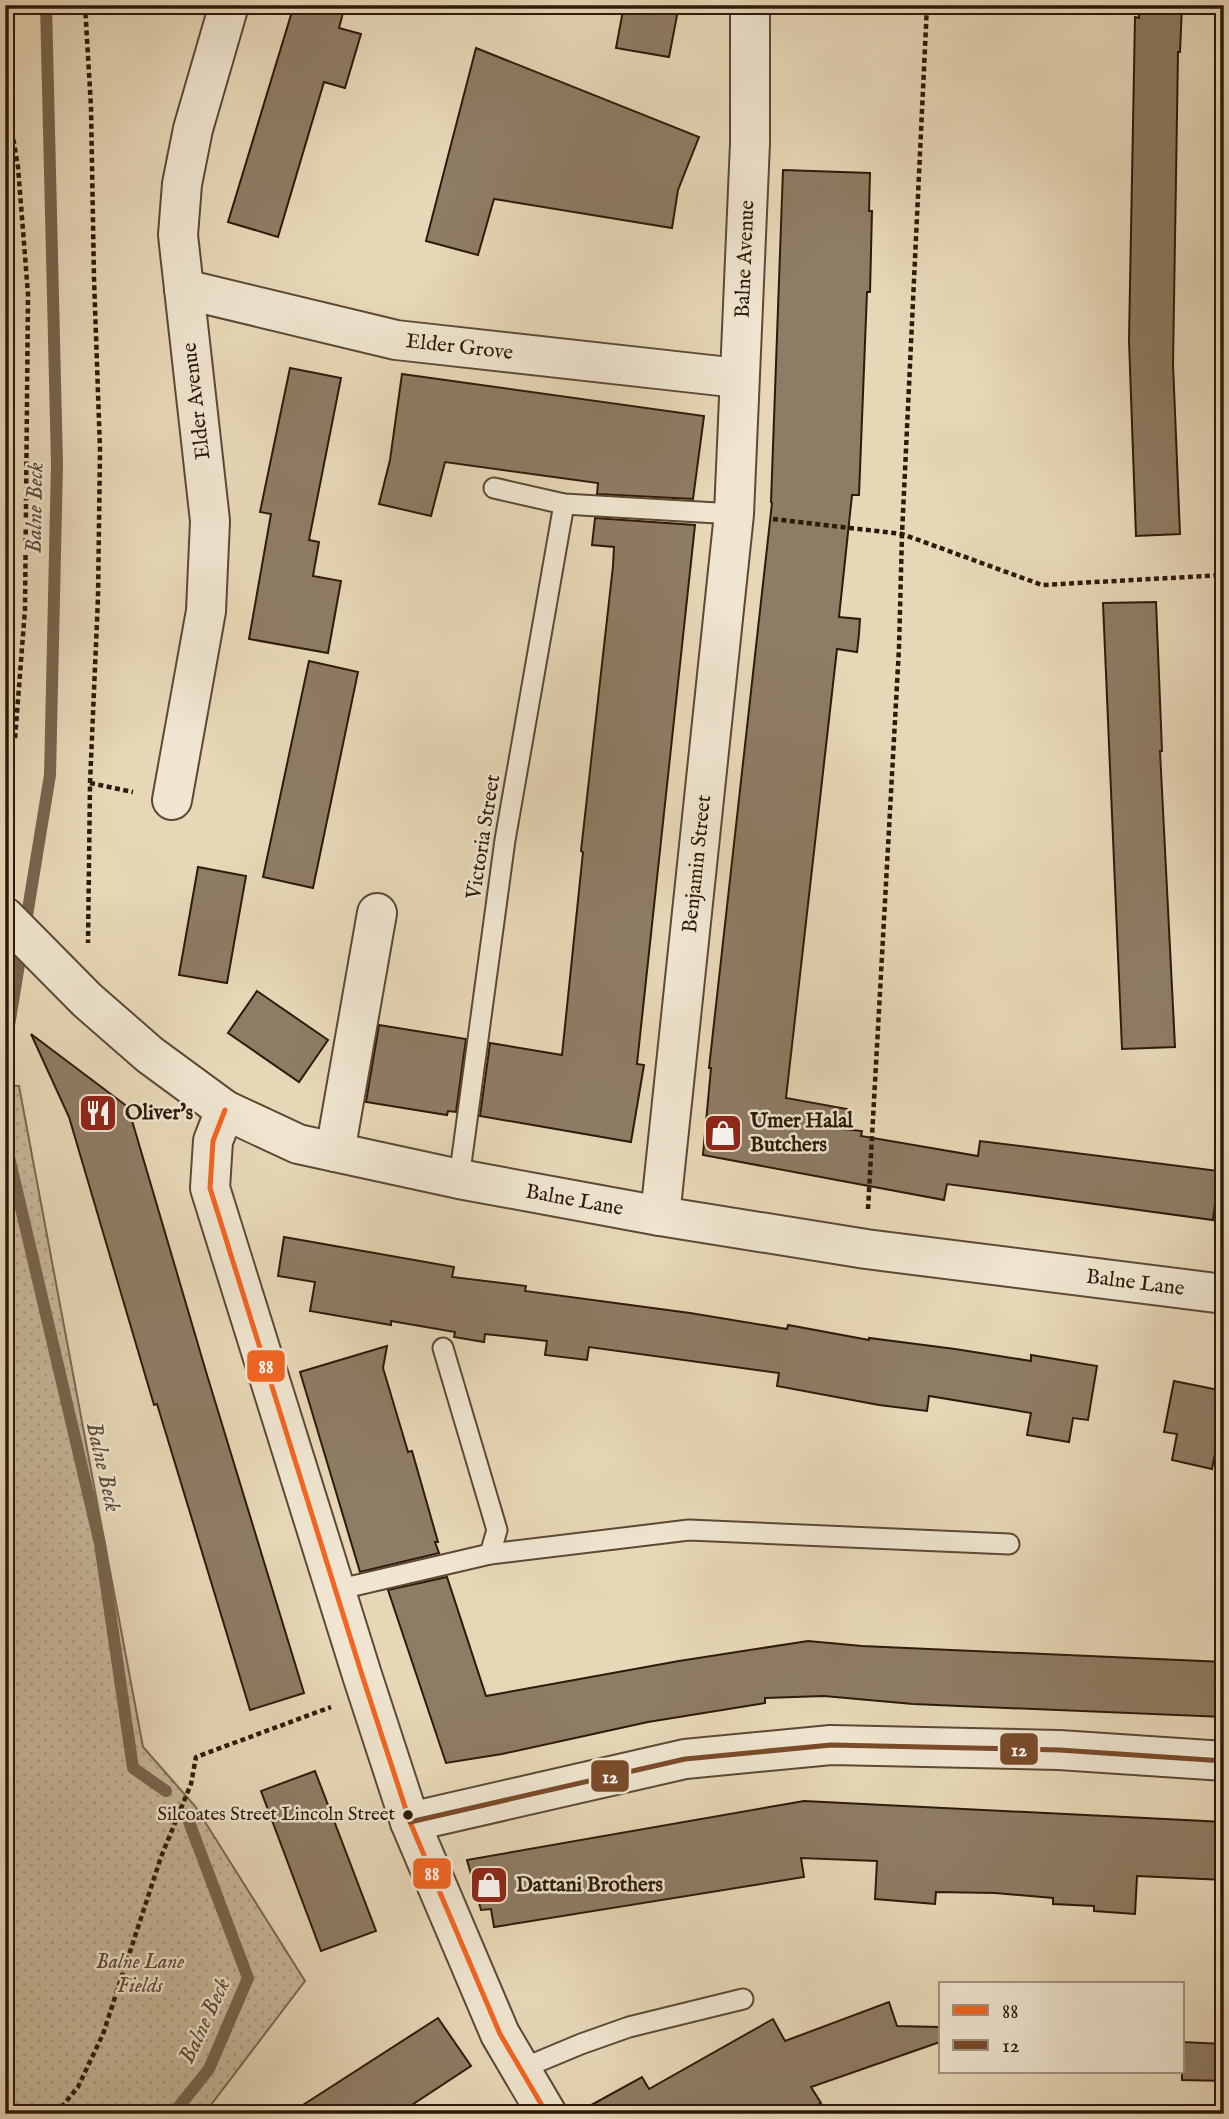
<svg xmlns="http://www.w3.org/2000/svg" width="1229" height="2119" font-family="'IM FELL English',serif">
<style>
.park{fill:url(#park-dots);stroke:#7a6852;stroke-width:2}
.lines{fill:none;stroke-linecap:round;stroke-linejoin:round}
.stream{stroke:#77654e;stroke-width:12}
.building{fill:#8e7c64;stroke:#2d1a0a;stroke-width:2}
.service-casing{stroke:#5c4935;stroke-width:23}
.minor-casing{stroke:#5c4935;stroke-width:42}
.tertiary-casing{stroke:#5c4935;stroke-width:42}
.path{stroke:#2d1a0a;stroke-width:4.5;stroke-dasharray:5 3.5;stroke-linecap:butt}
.service{stroke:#efe5d0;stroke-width:19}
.minor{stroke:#efe5d0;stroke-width:38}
.tertiary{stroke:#efe5d0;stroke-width:38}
.bus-1-casing{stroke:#efe5d0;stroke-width:10}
.bus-2-casing{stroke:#efe5d0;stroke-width:10}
.bus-1{stroke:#f26522;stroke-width:5}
.bus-2{stroke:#7a4b2a;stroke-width:5}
.bus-dot{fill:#2d1a0a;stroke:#efe5d0;stroke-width:2.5}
.labels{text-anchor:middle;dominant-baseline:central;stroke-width:5;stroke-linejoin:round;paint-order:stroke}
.bus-label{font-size:19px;fill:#2d1a0a;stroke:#efe5d0;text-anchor:end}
.street-label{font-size:21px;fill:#2d1a0a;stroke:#efe5d0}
.poi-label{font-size:21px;font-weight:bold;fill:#2d1a0a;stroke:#efe5d0;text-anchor:start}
.park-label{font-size:21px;font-style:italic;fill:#5b4935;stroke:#efe5d0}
.water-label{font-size:23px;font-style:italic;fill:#5e4c38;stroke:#efe5d0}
.line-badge{stroke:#efe5d0;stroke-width:2.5}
.badge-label{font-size:19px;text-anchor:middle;font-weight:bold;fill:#fff}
</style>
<defs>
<pattern id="park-dots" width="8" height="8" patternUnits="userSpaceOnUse" patternTransform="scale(1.75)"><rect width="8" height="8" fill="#c7b79a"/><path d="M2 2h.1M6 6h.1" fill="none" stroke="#ab9d83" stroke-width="1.8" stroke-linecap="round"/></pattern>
</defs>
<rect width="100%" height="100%" fill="#e7d7b7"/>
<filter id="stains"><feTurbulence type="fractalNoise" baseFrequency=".00286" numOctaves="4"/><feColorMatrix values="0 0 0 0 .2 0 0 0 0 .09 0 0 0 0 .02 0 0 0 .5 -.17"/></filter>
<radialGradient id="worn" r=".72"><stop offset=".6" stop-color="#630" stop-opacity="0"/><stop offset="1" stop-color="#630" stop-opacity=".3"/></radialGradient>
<!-- park -->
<polygon class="park" points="5,1085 19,1086 143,1747 195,1806 305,1981 204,2114 5,2114"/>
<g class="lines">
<!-- stream -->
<g class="stream">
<polyline points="5,1050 50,775 57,464 46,5"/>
<polyline points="5,1140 100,1544 133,1768 166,1791"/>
<polyline points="173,2114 209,2069 248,1978 189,1822"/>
</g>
</g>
<!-- building -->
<g class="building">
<polygon points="294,5 345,5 339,28 361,34 345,88 324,82 278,237 228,222"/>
<polygon points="624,5 679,5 669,57 616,48"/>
<polygon points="1139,5 1182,5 1180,52 1178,52 1173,364 1180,534 1136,536 1129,340 1135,17 1139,18"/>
<polygon points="476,48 699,137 678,190 672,228 494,199 478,255 426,241"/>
<polygon points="783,170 870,173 869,211 872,211 870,292 867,292 859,495 852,495 839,617 860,619 859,634 857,652 837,649 786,1098 847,1109 844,1129 862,1131 861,1136 978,1156 980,1141 1219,1171 1213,1220 947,1184 944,1200 703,1155 711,1068 709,1068 772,503 771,502"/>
<polygon points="290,368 341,378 309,540 319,542 313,576 341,581 328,653 249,639 271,514 260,512"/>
<polygon points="402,374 704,416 693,499 597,494 598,483 445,462 431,516 379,504 390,460"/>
<polygon points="595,518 695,525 637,1064 644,1065 631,1142 480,1116 490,1043 562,1055 583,852 581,851 613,566 614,547 592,545"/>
<polygon points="1156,602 1162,751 1160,751 1175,1047 1122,1049 1103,603"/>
<polygon points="309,661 358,672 313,888 263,877"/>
<polygon points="198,867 246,876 227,983 179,975"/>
<polygon points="257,991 328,1040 299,1082 228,1033"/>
<polygon points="379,1025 466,1039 456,1112 448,1111 447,1115 366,1102"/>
<polygon points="31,1034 128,1107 207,1375 304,1693 250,1710 157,1404 154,1405 69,1117"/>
<polygon points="284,1237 454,1267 452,1277 526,1286 525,1291 690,1313 787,1329 788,1325 869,1340 869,1338 955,1349 1031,1361 1031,1355 1097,1366 1088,1420 1073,1418 1069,1442 1027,1435 1031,1413 929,1396 927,1411 879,1405 777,1386 779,1373 589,1347 587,1360 545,1355 547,1341 485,1334 484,1342 454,1337 455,1332 391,1321 391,1325 310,1311 315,1282 278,1276"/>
<polygon points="387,1346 383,1368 408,1452 412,1451 438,1542 435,1542 439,1553 360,1572 300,1372"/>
<polygon points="1174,1381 1224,1391 1224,1445 1217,1443 1212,1469 1172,1460 1177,1434 1164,1432"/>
<polygon points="447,1577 486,1696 679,1661 808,1641 862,1646 1224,1662 1224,1717 913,1704 824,1696 765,1698 765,1703 648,1722 502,1754 446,1763 388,1590"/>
<polygon points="315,1771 376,1931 321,1951 261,1791"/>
<polygon points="804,1801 1224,1822 1224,1880 1137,1876 1135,1914 1094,1911 1094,1906 1053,1904 1053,1898 995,1893 936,1892 935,1904 875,1899 877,1861 801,1858 804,1877 494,1927 491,1909 481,1910 467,1860"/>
<polygon points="889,2002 897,2026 940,2027 940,2042 811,2087 821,2103 802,2114 575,2114 642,2077 649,2089 773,2019 785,2041"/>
<polygon points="438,2018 471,2066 398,2114 289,2114"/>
<polygon points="1182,2042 1224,2044 1224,2081 1182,2080"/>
</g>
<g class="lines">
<defs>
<g id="service">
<polyline points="494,488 564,504 734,514"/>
<polyline points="459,1179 505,840 564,504"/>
<polyline points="443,1348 497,1530 490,1554"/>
<polyline points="336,1590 490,1554 689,1530 1009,1544"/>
<polyline points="521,2069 581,2044 629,2027 743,1999"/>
</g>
<g id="minor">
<path id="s1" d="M 184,289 L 396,340 L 738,378"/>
<polyline points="172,800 206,611 210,521 178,235 182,184 193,129 229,5"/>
<polyline points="225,1110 213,1141 210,1188 362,1675 410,1822 500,2034 547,2114"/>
<polyline points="335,1152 377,913"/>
<path id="s2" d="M 660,1216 L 734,514 L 750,143 L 750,5"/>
<polyline points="410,1822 685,1759 831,1745 1059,1750 1224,1761"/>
</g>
<g id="tertiary">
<path id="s3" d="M 5,917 L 87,1000 L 150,1055 L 225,1110 L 298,1144 L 459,1179 L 660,1216 L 866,1249 L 1224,1294"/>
</g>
</defs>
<!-- service casing -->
<use href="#service" class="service-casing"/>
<!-- minor casing -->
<use href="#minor" class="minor-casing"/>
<!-- tertiary casing -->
<use href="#tertiary" class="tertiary-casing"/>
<!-- path -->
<g class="path">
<polyline points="85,5 91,107 94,279 100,450 98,598 90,783 88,943"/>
<polyline points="5,89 18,167 28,294 25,609 15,739"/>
<polyline points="773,519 902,534 1042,585 1224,575"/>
<polyline points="90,783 133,792"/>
<polyline points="868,1209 899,648 902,534 927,5"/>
<polyline points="56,2114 78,2087 103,2034 161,1857 191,1784 196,1757 331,1707"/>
</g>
<!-- service -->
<use href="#service" class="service"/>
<!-- minor -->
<use href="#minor" class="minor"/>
<!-- tertiary -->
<use href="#tertiary" class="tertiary"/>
<defs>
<polyline id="bus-1" points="225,1110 213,1141 210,1188 362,1675 410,1822 500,2034 547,2114"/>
<polyline id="bus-2" points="410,1822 685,1759 831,1745 1059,1750 1224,1761"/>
</defs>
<!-- bus-1 casing -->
<use href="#bus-1" class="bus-1-casing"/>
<!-- bus-2 casing -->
<use href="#bus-2" class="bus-2-casing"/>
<!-- bus-1 -->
<use href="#bus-1" class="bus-1"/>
<!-- bus-2 -->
<use href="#bus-2" class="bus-2"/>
</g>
<!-- icons -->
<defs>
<symbol id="restaurant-square" viewBox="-11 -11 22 22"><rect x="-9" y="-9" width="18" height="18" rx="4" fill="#8f2418" stroke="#efe5d0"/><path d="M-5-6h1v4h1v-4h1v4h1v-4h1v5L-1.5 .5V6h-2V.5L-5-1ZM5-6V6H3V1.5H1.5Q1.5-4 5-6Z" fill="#fff"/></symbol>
<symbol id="shop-square" viewBox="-11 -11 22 22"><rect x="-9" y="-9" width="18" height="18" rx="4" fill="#8f2418" stroke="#efe5d0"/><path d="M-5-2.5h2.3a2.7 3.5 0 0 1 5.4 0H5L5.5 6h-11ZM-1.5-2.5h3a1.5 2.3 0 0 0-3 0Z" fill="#fff"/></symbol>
</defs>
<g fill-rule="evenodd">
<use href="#restaurant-square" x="76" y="1091" width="44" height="44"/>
<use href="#shop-square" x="701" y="1111" width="44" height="44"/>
<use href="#shop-square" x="467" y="1863" width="44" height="44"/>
</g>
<!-- markers -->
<circle class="bus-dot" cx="408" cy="1815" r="6"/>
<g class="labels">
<!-- bus labels -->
<g class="bus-label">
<text x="395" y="1815">Silcoates Street Lincoln Street</text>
</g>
<!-- street labels -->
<g class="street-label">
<text stroke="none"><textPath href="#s2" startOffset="961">Balne Avenue</textPath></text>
<text stroke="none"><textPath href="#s1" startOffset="282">Elder Grove</textPath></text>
<text transform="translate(197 401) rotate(-97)">Elder Avenue</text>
<text transform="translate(484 837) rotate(-81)">Victoria Street</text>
<text stroke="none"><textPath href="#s2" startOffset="354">Benjamin Street</textPath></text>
<text stroke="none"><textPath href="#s3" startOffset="656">Balne Lane</textPath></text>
<text stroke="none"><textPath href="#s3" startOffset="1223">Balne Lane</textPath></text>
</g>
<!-- poi labels -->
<g class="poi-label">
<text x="125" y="1113">Oliver's</text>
<text x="750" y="1121">Umer Halal<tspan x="750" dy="24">Butchers</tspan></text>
<text x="516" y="1885">Dattani Brothers</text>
</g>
<!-- park labels -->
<g class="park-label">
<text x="140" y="1962">Balne Lane<tspan x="140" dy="24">Fields</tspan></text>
</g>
<!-- water labels -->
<g class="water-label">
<text transform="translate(35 508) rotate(-89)">Balne Beck</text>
<text transform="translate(103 1467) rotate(77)">Balne Beck</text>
<text transform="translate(205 2021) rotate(-65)">Balne Beck</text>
</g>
</g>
<g class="line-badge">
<rect x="246" y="1349" width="40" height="34" rx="7" fill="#f26522"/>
<rect x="999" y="1732" width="40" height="34" rx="7" fill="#7a4b2a"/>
<rect x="590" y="1759" width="40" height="34" rx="7" fill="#7a4b2a"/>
<rect x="412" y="1857" width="40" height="33" rx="7" fill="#f26522"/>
</g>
<g class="badge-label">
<text x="266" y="1373">88</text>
<text x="1019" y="1756">12</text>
<text x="610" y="1783">12</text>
<text x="432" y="1880">88</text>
</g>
<!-- margin -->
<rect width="1229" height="2119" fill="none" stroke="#e7d7b7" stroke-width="28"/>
<rect x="7" y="7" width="1215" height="2105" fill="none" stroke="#2d1a0a" stroke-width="3.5"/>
<rect x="14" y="14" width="1201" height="2091" fill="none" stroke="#2d1a0a" stroke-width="2"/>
<!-- legend -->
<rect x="939" y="1982" width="245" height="91" fill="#efe5d0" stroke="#a19481" stroke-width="2"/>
<rect x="953" y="2005" width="35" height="10" fill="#f26522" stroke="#a19481" stroke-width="2"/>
<text x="1002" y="2018" font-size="21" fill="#2d1a0a">88</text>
<rect x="953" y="2040" width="35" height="10" fill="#7a4b2a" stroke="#a19481" stroke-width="2"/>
<text x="1002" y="2052" font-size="21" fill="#2d1a0a">12</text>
<rect width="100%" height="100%" filter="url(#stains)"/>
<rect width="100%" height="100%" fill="url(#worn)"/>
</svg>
